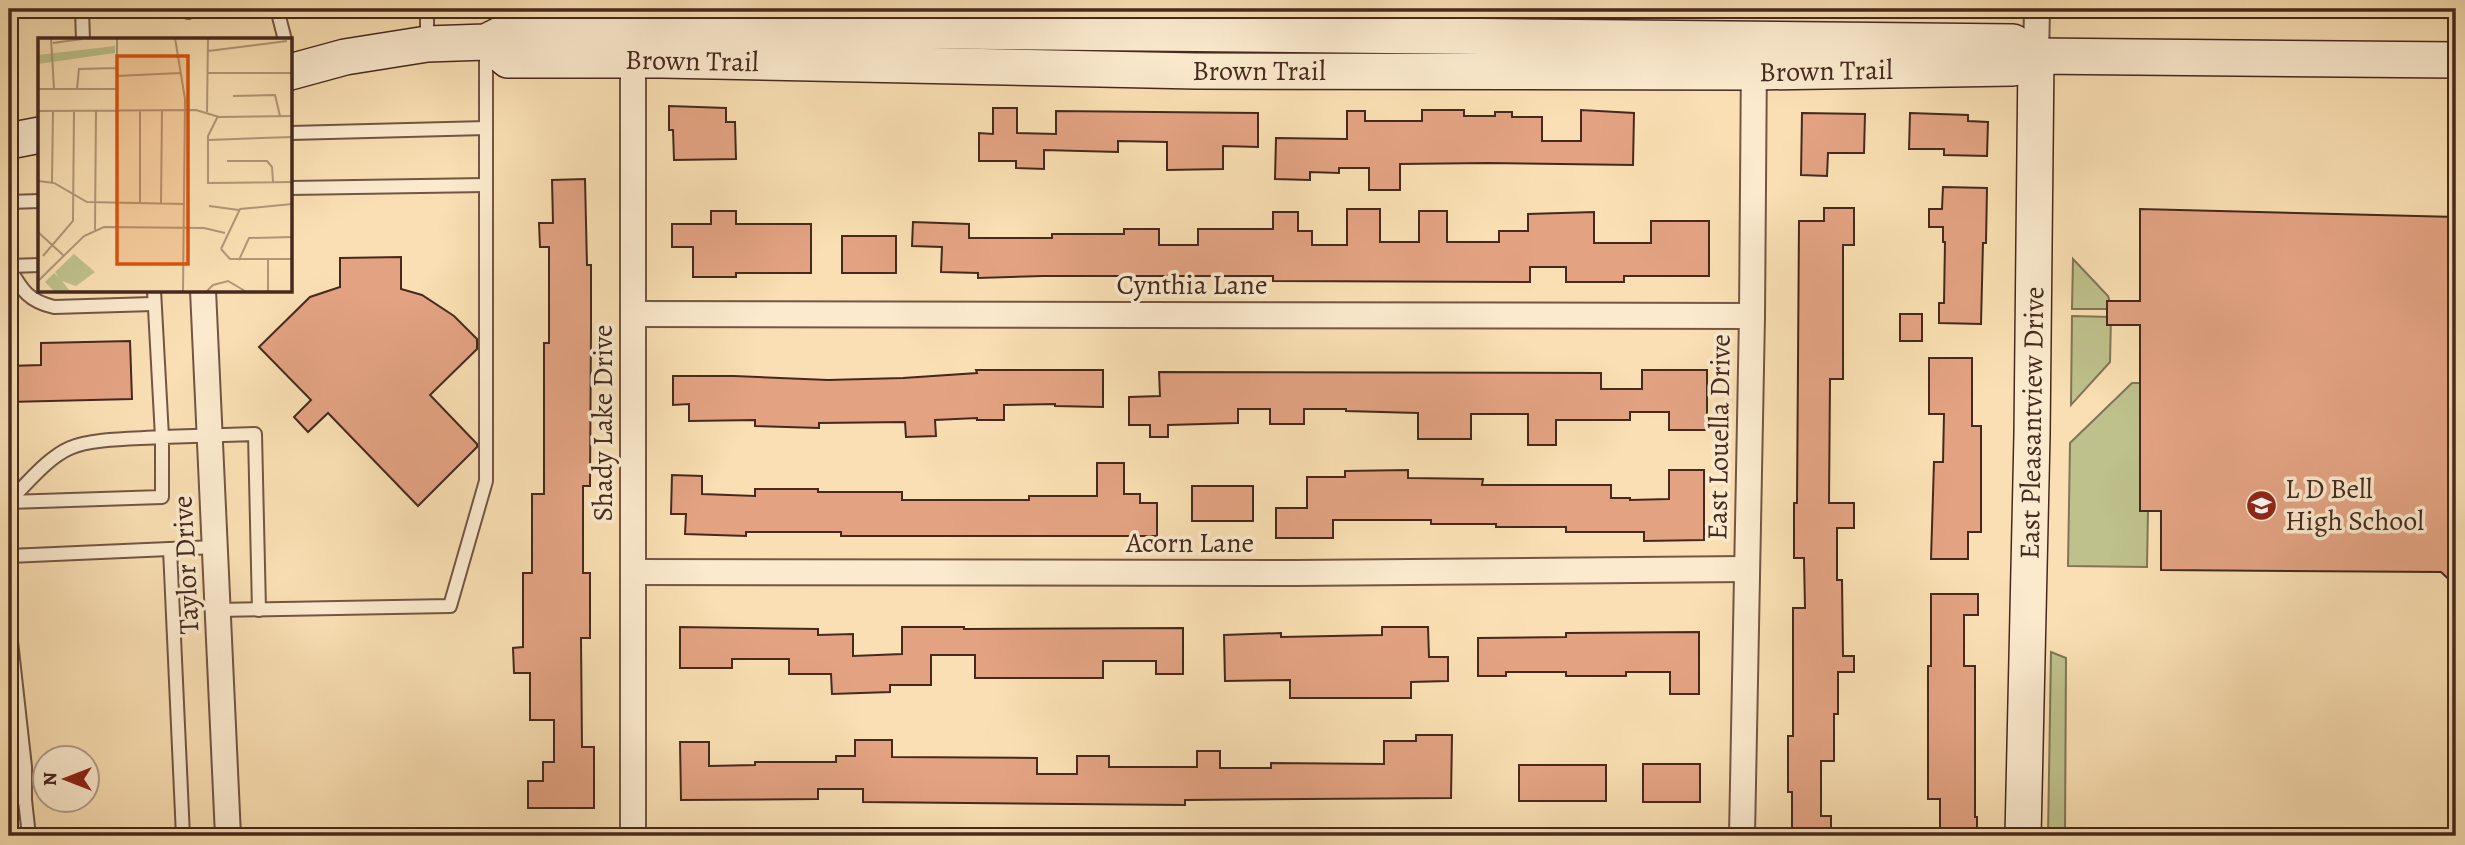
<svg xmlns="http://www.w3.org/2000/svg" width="2465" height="845" font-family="Alegreya,serif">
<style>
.green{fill:#bec18c;stroke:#827555;stroke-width:2}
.building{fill:#e3a383;stroke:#46291e;stroke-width:2}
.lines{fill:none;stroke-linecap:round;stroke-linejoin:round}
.lane-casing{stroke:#735643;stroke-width:16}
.street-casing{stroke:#735643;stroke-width:28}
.secondary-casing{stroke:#46291e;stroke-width:38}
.lane{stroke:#fbeace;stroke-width:12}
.street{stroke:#fbeace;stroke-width:24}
.secondary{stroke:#fbeace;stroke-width:35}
.labels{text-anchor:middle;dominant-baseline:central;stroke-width:7;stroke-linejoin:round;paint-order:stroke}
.street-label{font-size:28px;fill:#46291e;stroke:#fbeace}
.poi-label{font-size:28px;fill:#46291e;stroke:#fbeace;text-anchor:start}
.inset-road{fill:none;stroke:#b19677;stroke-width:2}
.view{fill:#d8540e;fill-opacity:0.15;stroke:#d8540e;stroke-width:3.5}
.inset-edge{fill:none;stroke:#46291e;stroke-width:3.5}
</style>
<rect width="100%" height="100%" fill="#f9dfb3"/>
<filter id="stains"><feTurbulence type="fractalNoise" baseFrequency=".00286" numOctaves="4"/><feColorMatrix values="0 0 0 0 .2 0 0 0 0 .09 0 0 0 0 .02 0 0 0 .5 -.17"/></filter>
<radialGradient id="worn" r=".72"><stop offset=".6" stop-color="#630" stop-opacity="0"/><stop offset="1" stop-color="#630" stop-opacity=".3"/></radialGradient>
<!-- green -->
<g class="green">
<polygon points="2073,259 2108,296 2112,309 2072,309"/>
<polygon points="2072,316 2111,317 2110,362 2071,405"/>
<polygon points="2132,383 2140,383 2140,511 2148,511 2147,567 2068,566 2070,443"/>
<polygon points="2051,652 2066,658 2065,836 2048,836"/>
</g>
<!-- building -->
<g class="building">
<polygon points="669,106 726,108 726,122 735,122 736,159 674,160 673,130 669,130"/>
<polygon points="993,108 1017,108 1017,133 1056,134 1056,111 1258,113 1258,147 1223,146 1223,169 1167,170 1167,142 1118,141 1118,152 1044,150 1044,169 1016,168 1016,161 979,161 979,133 993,134"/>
<polygon points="1422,110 1464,110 1464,116 1495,116 1495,112 1512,112 1512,117 1542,117 1542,141 1581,141 1581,110 1634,113 1633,165 1487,163 1400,164 1400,190 1369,190 1369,168 1339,168 1339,173 1310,172 1310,180 1275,179 1276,138 1347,139 1347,111 1365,111 1365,121 1422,121"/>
<polygon points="1802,113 1865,114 1864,153 1828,153 1827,176 1801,175"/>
<polygon points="1910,113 1968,115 1968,121 1988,122 1987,156 1944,155 1944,149 1909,149"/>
<polygon points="585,179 587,265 591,265 591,328 590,486 583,486 583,573 590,573 590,638 581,638 582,747 594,747 594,808 528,808 528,781 543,781 543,762 554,762 554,720 530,720 530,673 514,673 513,648 523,647 523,573 532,573 532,494 544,494 544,343 549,343 549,247 540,247 539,223 553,223 552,180"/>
<polygon points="1943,187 1987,188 1986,243 1983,243 1981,324 1939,323 1939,303 1944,303 1945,242 1943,242 1943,227 1929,227 1929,209 1942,209"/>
<polygon points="1824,208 1854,208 1854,245 1843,245 1843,379 1830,379 1829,503 1854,503 1854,528 1837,528 1837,580 1842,580 1843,656 1854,656 1854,672 1838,672 1838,714 1834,714 1834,761 1821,761 1821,816 1831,816 1831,836 1792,836 1792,792 1788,792 1788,736 1793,736 1793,608 1805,608 1804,558 1794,558 1794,503 1797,503 1799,221 1824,221"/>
<polygon points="1347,209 1380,209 1380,242 1419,242 1419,211 1447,211 1447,242 1499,242 1499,231 1528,231 1528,214 1594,212 1594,243 1651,243 1651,221 1709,221 1709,276 1624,276 1624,282 1566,282 1566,267 1530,267 1530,282 1273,281 1273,276 1043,276 978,278 978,273 941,272 942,247 912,246 913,222 969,224 969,238 1052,238 1052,234 1124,234 1124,229 1159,229 1159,245 1198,245 1198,229 1273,229 1273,212 1298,212 1298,231 1312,231 1312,245 1347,245"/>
<polygon points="2140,209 2456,217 2456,586 2441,572 2161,570 2161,511 2140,511 2140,325 2107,325 2107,301 2140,301"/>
<polygon points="711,211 736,211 736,224 811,224 811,273 736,273 736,277 693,277 693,247 672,247 672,224 711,224"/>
<rect x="842" y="236" width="54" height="37"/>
<polygon points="401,257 401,289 422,295 454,316 477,339 477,349 430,395 477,444 477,447 418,506 328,413 308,432 294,417 311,400 259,347 310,297 340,287 340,258"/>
<rect x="1900" y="314" width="22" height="27"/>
<polygon points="130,341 132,399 9,402 9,366 41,365 41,343"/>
<polygon points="1929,358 1972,358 1972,426 1981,426 1981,532 1968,532 1968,559 1931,559 1934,462 1943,462 1944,414 1929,414"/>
<polygon points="976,370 1103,370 1103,407 1055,406 1055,404 1004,405 1004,420 977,420 977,418 935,420 936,436 906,437 905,422 819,423 819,428 755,426 755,420 689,421 689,404 673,405 673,376 734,376 828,380 903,378 977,373"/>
<polygon points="1642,370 1707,370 1707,430 1669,430 1669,412 1630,412 1630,420 1556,420 1556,445 1528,445 1528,414 1471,414 1471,439 1418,439 1418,413 1346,411 1346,409 1304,409 1304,424 1270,424 1270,409 1238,409 1238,423 1168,425 1168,437 1150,437 1150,425 1129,425 1129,397 1160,396 1159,372 1601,373 1601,389 1642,389"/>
<polygon points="1097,463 1124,463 1124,494 1140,494 1140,503 1157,503 1157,536 841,536 841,532 746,532 746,536 685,534 686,514 671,514 672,475 702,476 702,494 755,496 755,489 818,489 818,492 902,492 902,500 1029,500 1029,496 1097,496"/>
<polygon points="1408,470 1408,478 1483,479 1482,485 1611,485 1611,498 1630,498 1630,500 1669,499 1669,470 1704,470 1704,540 1644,541 1644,532 1566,532 1566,527 1496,527 1496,524 1431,524 1431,520 1333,520 1333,538 1276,538 1276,508 1307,508 1307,477 1345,477 1345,471"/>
<rect x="1192" y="486" width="61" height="35"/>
<polygon points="1931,594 1978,594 1978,615 1964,615 1964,666 1975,666 1975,817 1977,817 1977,836 1940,836 1940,799 1928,799 1928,666 1931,666"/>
<polygon points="680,627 818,629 818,635 853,634 853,656 902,654 902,627 964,627 964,629 1183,628 1183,674 1156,674 1156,661 1103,661 1103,678 975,678 975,655 931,655 931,685 890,685 890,692 832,694 831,674 789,674 789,659 732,659 732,668 680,668"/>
<polygon points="1382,627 1428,627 1429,657 1448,657 1448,681 1411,682 1411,698 1290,698 1290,680 1225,681 1224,635 1281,633 1281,637 1382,635"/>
<polygon points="1699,632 1699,694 1670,694 1670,672 1626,672 1626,676 1566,676 1566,672 1506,672 1506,676 1478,676 1478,638 1566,637 1566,633"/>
<polygon points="1416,735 1452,735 1451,798 1185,800 1185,805 863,802 863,789 818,789 818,799 681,800 680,742 709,742 709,766 755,765 755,762 836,762 836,756 855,756 855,740 892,740 892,757 1037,758 1037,774 1077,774 1077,756 1109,756 1109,767 1197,767 1197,751 1220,751 1220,768 1271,768 1271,763 1384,764 1384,741 1416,741"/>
<rect x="1643" y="764" width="57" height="38"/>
<rect x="1519" y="765" width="87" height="36"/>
</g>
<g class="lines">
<defs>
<g id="lane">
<polyline points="82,9 83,40"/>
<polyline points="277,9 285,40"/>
<polyline points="427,9 427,40"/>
<polyline points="188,12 196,9"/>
<polyline points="290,133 486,128"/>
<polyline points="290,188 486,185"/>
<polyline points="9,202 40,201"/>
<polyline points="9,266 40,265"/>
<path d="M 9,268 C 22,290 28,301 54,307 L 153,304"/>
<path d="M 9,501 C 27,484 47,458 70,448 C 92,438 137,439 162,437 L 154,290"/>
<polyline points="9,502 162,497 162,437 255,434 259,610"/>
<polyline points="170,549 183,836"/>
<polyline points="9,556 215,547"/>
<polyline points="218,610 450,606 486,481 486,49"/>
<polyline points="9,623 25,767 25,800"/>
<polyline points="9,795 25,800 29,836"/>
</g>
<g id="street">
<polyline points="633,9 633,836"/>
<polyline points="2036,56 2037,9"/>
<polyline points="203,290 228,836"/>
<polyline points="633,314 1752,316"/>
<polyline points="633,572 1295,573 1746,569"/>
<polyline points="1742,836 1752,316 1754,57"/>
</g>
<g id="secondary">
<polyline points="486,42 508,60 662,60 1196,71 1754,72 2013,68 2036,56 2456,60"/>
<polyline points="290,72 345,57 427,44 486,42 510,30 661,28 2013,42 2036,56"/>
<polyline points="9,141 40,135"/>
<polyline points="2023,836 2032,435 2036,56"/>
</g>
</defs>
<!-- lane casing -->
<use href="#lane" class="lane-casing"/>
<!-- street casing -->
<use href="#street" class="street-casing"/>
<!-- secondary casing -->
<use href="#secondary" class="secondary-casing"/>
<!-- lane -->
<use href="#lane" class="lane"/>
<!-- street -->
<use href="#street" class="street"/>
<!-- secondary -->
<use href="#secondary" class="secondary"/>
</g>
<!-- icons -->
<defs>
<symbol id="school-disc" viewBox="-11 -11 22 22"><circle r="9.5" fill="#8f2418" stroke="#fbeace"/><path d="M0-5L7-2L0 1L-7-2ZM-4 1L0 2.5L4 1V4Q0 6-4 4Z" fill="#fff"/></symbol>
</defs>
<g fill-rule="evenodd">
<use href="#school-disc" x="2244" y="488" width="35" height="35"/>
</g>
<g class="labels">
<!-- street labels -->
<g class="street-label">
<text transform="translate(692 61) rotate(1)">Brown Trail</text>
<text x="1259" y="71">Brown Trail</text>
<text transform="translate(1826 71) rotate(-1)">Brown Trail</text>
<text x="1192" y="285">Cynthia Lane</text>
<text transform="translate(603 423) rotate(-90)">Shady Lake Drive</text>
<text transform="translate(2032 423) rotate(-89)">East Pleasantview Drive</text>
<text transform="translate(1719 437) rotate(-89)">East Louella Drive</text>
<text x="1190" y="543">Acorn Lane</text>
<text transform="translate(186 565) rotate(-93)">Taylor Drive</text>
</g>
<!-- poi labels -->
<g class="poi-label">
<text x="2285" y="489">L D Bell<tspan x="2285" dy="32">High School</tspan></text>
</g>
</g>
<!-- overview -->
<g transform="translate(38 38)">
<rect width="254" height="254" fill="#f9dfb3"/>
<path d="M 77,8 L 77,15 L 0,26 L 0,17 ZM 36,216 L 57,234 L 38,248 L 24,243 L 32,253 L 16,253 L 7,244 L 16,235 L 21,240 L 17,234 Z" fill="#bec18c"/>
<path class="inset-road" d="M 13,0 L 16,51M 79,0 L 79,165M 137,0 L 147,61 L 145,253M 15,5 L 44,1M 170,13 L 249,3M 170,35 L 254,35M 79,38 L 142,35M 0,51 L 79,51M 39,51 L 41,31 L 79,30M 195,58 L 237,57 L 242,78M 102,72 L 102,165M 0,73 L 158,72 L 181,79 L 254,78M 169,74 L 170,0M 180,78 L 170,98 L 170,145 L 254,144M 170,102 L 254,99M 189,123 L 229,123 L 234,129 L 235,144M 0,143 L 16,145 L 49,164 L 147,166M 14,145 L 15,72M 123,166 L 124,72M 171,168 L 201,172M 57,192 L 58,72M 0,194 L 25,217M 183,211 L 202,171 L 254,166M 183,211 L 192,221 L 254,221M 5,218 L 35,183 L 36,72M 201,222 L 211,200 L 254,199M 0,243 L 46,198 L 66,189 L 166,190 L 187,195M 169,253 L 175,247 L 190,243 L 207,253M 230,253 L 230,221"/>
<path class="view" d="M 79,18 L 150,18 L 150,226 L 79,226 Z"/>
<rect width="254" height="254" class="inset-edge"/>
</g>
<!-- margin -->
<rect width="2465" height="845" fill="none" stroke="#f9dfb3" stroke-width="35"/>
<rect x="10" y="10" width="2444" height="824" fill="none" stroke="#46291e" stroke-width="3.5"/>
<rect x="18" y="18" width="2430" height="810" fill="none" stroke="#46291e" stroke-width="2"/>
<!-- north arrow -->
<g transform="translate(66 779) rotate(270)"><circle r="33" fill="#fbeace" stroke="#b39d88" stroke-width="2"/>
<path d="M0-5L12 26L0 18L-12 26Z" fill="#8f2418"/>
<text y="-10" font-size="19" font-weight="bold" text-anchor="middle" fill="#46291e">N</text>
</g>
<rect width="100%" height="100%" filter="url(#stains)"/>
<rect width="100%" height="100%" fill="url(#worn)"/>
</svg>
